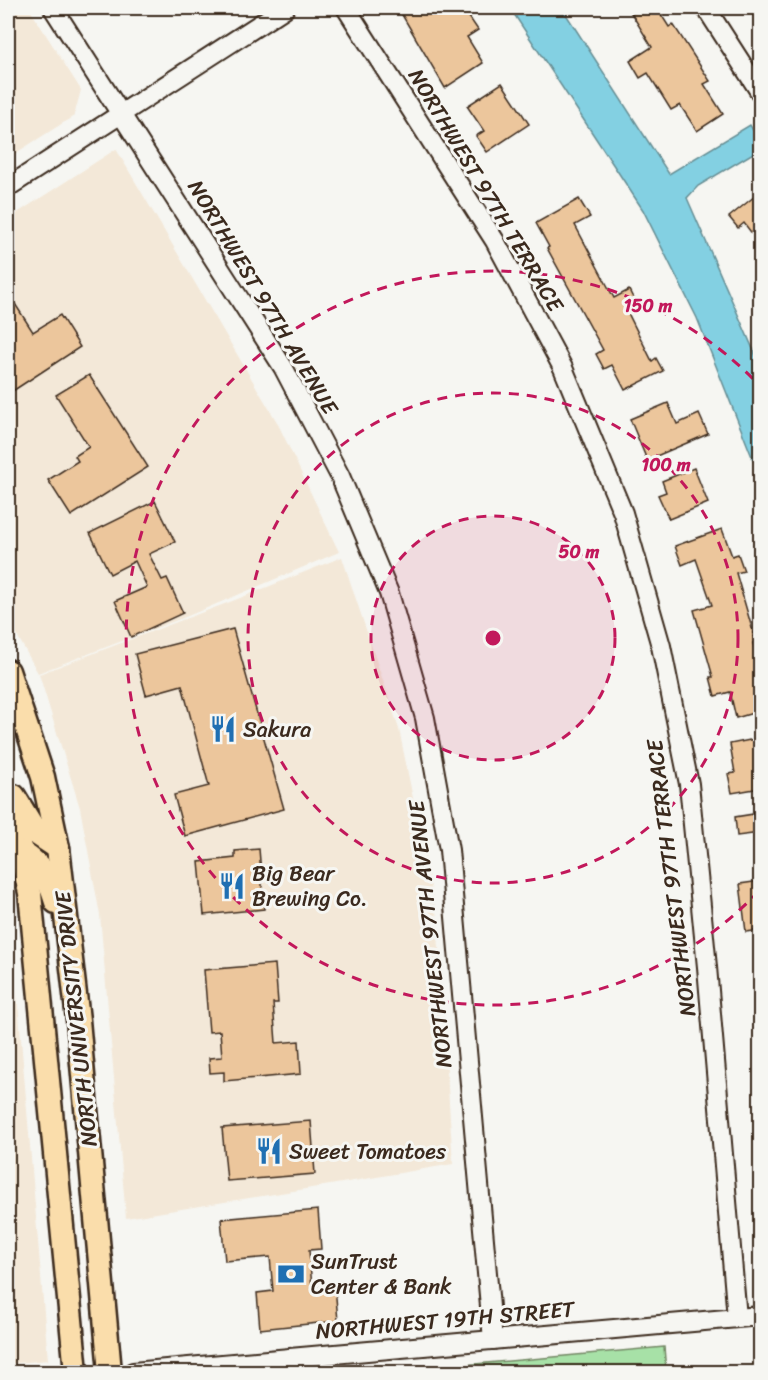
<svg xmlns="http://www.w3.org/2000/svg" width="768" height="1380" font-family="Sriracha,sans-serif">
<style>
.built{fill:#f3e8d8}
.green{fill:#a7e1a7;stroke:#718662;stroke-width:1.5}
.water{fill:#83d0e2;stroke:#668e94;stroke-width:1.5}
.building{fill:#ecc69c;stroke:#3b2a1e;stroke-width:1.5}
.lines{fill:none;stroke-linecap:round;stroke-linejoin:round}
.minor-casing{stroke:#3b2a1e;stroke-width:22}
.major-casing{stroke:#3b2a1e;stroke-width:27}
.minor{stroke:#f6f6f2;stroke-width:18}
.major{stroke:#faddab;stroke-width:22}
.ring{fill:none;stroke:#c2185b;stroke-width:3;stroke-dasharray:10 8}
.labels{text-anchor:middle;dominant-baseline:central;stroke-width:6;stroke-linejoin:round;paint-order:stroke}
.street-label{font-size:22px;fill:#3b2a1e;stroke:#f6f6f2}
.poi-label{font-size:22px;fill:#3b2a1e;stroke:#f6f6f2;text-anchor:start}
.centre{fill:#c2185b;stroke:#f6f6f2;stroke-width:3}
.ring-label{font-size:18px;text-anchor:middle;font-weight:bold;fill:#c2185b;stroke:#f6f6f2;stroke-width:6;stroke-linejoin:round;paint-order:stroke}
</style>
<rect width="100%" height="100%" fill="#f6f6f2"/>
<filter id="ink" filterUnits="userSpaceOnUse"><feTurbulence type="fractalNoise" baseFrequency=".0167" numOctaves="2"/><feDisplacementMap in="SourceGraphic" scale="12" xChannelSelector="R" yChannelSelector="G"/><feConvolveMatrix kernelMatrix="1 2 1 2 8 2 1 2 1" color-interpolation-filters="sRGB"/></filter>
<g filter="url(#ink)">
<!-- built -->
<g class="built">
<polygon points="8,8 29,8 81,90 74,116 8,158"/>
<polygon points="116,149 277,422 339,552 188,616 38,673 8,619 8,219"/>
<polygon points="342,557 399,729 437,917 453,1164 330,1185 126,1218 100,915 80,808 39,674 235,600"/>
<polygon points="8,908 19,1015 48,1360 8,1364"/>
</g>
<!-- green -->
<polygon class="green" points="664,1347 666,1372 443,1372 442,1367"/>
<!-- water -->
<polygon class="water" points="510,8 562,8 669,174 750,125 760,142 760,149 698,186 687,198 760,365 760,477 697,318 643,210"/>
<!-- building -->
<g class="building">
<polygon points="398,8 463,8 478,30 467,37 483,63 445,88"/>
<polygon points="628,8 657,8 669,27 673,24 710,81 704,84 723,114 697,131 680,105 671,110 648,73 640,78 630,61 652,47"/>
<polygon points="502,83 529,124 487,152 476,136 484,131 467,106"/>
<polygon points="760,192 760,244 744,223 738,228 729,217"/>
<polygon points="579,199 590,217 575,225 614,298 629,290 638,308 628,313 652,361 656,358 663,371 625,390 612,365 604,369 596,354 603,350 547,248 549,247 536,223"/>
<polygon points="8,293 33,332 60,315 80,347 8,394"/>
<polygon points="89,375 148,467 71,516 48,480 78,461 75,456 89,447 56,395"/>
<polygon points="668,403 677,424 699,414 708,434 647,460 630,419"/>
<polygon points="694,468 708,503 669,519 658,495 666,492 662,481"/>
<polygon points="155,501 175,542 149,554 162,580 167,578 183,613 131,637 115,601 147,587 135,561 110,574 90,533"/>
<polygon points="722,529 732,556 738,554 744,571 736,573 756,642 753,643 760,671 760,711 736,718 730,692 715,696 710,677 713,677 694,610 712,605 696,559 682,565 675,546"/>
<polygon points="233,629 284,809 185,836 174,795 209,786 182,685 146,695 135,654"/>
<polygon points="760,738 760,788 732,793 728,774 735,773 730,744"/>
<polygon points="760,813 760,833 737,836 735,817"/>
<polygon points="259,849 264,909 204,915 199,862 235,858 235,851"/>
<polygon points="760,881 760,930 746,932 740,884"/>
<polygon points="275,964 278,1003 273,1003 276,1043 299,1041 301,1074 224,1081 224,1072 210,1073 209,1058 222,1057 220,1031 209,1032 204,970"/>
<polygon points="311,1121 315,1174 227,1181 222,1128"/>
<polygon points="318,1210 321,1249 309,1250 312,1288 335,1286 338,1321 260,1329 257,1293 273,1291 270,1257 225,1261 221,1219"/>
</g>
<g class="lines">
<defs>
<g id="minor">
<polyline points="53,8 283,367 340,476 389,593 425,718 449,850 493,1340"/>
<polyline points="346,8 495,241 563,368 623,513 661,646 689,784 707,967 737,1318"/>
<polyline points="706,8 760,92"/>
<polyline points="8,187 285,8"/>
<polyline points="133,1372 760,1316"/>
</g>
<g id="major">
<polyline points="8,671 43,777 58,848 78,1020 110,1372"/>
<polyline points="8,794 30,893 76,1372"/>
<polyline points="14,796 37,834 58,848"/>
<path d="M 21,852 C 44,867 48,876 56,902"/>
</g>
</defs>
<!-- minor casing -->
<use href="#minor" class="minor-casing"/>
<!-- major casing -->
<use href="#major" class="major-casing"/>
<!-- minor -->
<use href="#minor" class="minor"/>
<!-- major -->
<use href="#major" class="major"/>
</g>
</g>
<!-- distance rings -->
<circle cx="493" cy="638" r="122" fill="#c2185b" fill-opacity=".12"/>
<g class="ring">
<circle cx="493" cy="638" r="122"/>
<circle cx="493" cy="638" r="245"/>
<path d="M759 891A367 367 0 1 1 759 385"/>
</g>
<!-- icons -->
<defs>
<symbol id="restaurant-bare" viewBox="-9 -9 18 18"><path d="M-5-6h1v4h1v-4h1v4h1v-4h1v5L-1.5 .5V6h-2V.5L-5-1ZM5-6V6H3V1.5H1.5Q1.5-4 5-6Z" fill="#1f6fb2" stroke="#f6f6f2" stroke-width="2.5" paint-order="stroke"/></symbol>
<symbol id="bank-bare" viewBox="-9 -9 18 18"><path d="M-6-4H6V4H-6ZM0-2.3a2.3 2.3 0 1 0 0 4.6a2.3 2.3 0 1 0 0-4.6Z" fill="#1f6fb2" stroke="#f6f6f2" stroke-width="2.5" paint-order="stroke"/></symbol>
</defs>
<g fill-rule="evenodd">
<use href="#restaurant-bare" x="204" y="710" width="38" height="38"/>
<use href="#restaurant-bare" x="213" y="867" width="38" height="38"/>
<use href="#restaurant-bare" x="250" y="1132" width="38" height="38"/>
<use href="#bank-bare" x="272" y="1255" width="38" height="38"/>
</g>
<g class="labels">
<!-- street labels -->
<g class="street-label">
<text transform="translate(486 190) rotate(59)">NORTHWEST 97TH TERRACE</text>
<text transform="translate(263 297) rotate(59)">NORTHWEST 97TH AVENUE</text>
<text transform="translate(671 878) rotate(-97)">NORTHWEST 97TH TERRACE</text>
<text transform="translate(430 934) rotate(-96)">NORTHWEST 97TH AVENUE</text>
<text transform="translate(76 1019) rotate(-96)">NORTH UNIVERSITY DRIVE</text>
<text transform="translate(445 1320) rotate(-5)">NORTHWEST 19TH STREET</text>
</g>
<!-- poi labels -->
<g class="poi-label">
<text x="243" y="729">Sakura</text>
<text x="252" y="873">Big Bear<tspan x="252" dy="25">Brewing Co.</tspan></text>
<text x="289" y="1151">Sweet Tomatoes</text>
<text x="311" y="1261">SunTrust<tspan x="311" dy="25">Center &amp; Bank</tspan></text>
</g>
</g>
<circle cx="493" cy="638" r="9" class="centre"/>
<g class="ring-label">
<text x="648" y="312">150 m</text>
<text x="666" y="471">100 m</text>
<text x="579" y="558">50 m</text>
</g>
<!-- margin -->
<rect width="768" height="1380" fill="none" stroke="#f6f6f2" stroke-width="30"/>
<rect x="15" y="15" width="738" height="1350" fill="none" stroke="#3b2a1e" stroke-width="2" filter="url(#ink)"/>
</svg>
